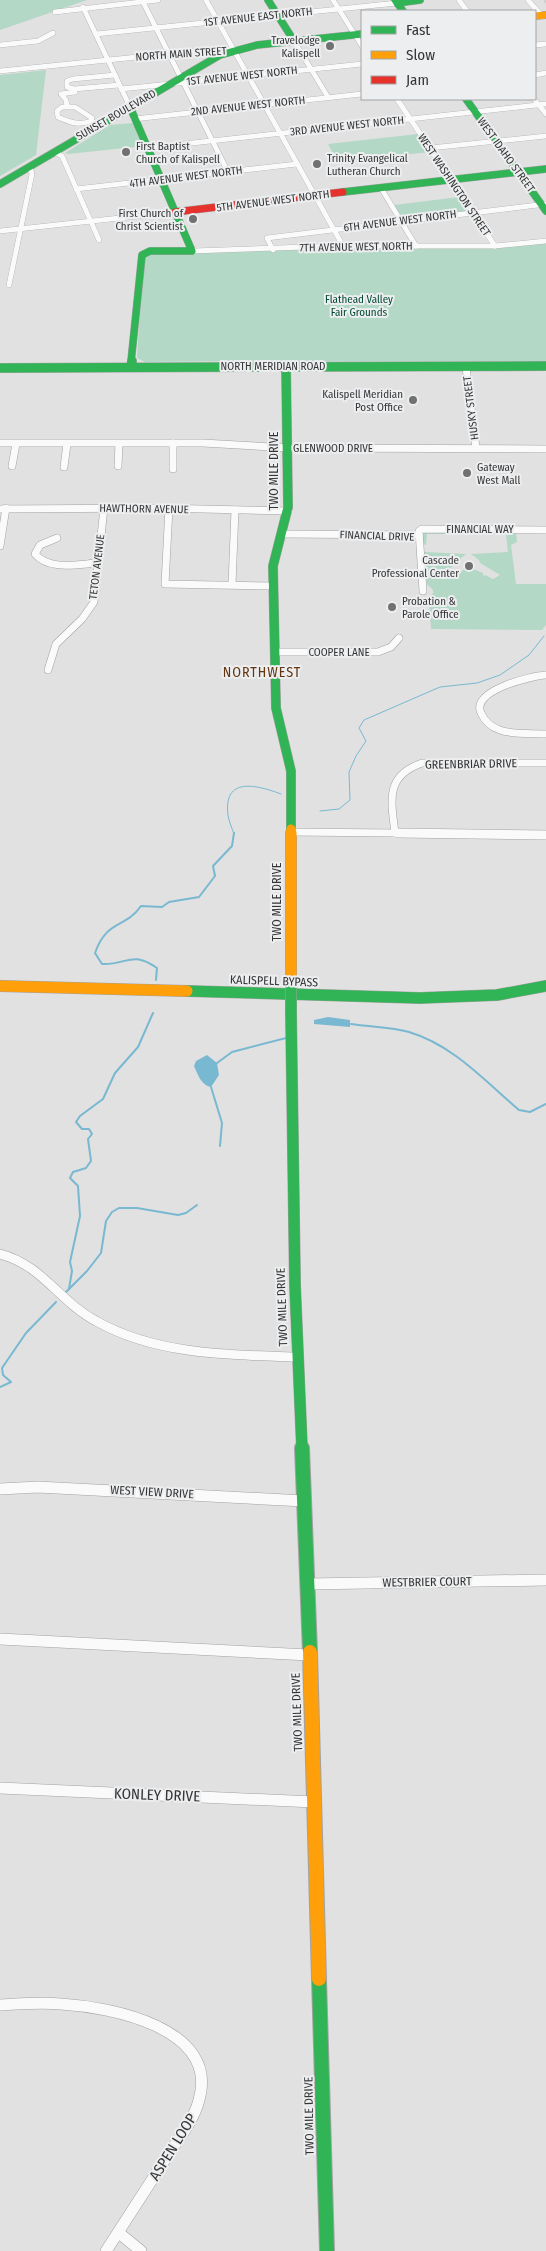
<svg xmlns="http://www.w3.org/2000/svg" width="546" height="2251" font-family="'Fira Sans Condensed',sans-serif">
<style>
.green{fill:#b3d8c6}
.water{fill:#79b8d1}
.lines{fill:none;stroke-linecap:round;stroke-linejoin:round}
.stream-far1{stroke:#79b8d1;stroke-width:1}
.stream{stroke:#79b8d1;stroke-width:2}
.street-far3-casing{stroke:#a2a2a2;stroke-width:5.5}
.street-far2-casing{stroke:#a2a2a2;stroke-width:8}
.street-far1-casing{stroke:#a2a2a2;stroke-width:10}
.street-casing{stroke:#a2a2a2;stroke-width:12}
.fast-far3-casing{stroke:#a2a2a2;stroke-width:8}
.fast-far2-casing{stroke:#a2a2a2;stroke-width:10}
.fast-far1-casing{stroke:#a2a2a2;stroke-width:12}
.fast-casing{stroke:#a2a2a2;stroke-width:16}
.slow-far3-casing{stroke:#a2a2a2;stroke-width:8}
.slow-far2-casing{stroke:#a2a2a2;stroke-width:10}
.slow-far1-casing{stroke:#a2a2a2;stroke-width:12}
.slow-casing{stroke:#a2a2a2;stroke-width:16}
.jam-casing{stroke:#a2a2a2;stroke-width:8}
.street-far3{stroke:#fafafa;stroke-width:5}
.street-far2{stroke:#fafafa;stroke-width:7}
.street-far1{stroke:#fafafa;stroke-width:9}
.street{stroke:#fafafa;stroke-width:11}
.fast-far3{stroke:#30b455;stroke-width:7}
.fast-far2{stroke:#30b455;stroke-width:9}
.fast-far1{stroke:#30b455;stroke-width:11}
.fast{stroke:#30b455;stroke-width:14}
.slow-far3{stroke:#ff9f0a;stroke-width:7}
.slow-far2{stroke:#ff9f0a;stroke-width:9}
.slow-far1{stroke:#ff9f0a;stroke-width:11}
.slow{stroke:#ff9f0a;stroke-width:14}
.jam{stroke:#e5322d;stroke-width:7}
.rail{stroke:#c2c2c2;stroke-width:1;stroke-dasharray:4 4;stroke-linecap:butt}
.fast-bridge-casing{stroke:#a2a2a2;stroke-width:12;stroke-linecap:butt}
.fast-bridge{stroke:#30b455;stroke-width:11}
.poi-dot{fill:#717171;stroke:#edeef0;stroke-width:2}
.labels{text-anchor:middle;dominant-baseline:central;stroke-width:4;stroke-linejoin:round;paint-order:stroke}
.far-street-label{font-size:11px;fill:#343535;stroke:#edeef0}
.far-poi-label{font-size:11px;fill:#343535;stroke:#edeef0;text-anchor:end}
.far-park-label{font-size:11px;fill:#024a31;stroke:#edeef0}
.street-label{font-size:12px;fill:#343535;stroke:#edeef0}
.neighbourhood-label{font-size:14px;letter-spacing:1px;fill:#643712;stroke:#edeef0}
.near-street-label{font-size:15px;fill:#343535;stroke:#edeef0}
</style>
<rect width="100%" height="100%" fill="#e1e1e1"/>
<!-- green -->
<g class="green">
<polygon points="0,0 87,0 0,30"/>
<polygon points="46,70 36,155 0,176 0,75"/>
<polygon points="133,123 144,146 68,154 65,153 110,125"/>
<polygon points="418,134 430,152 345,161 335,157 328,144"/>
<polygon points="459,197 469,212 403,220 394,205"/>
<path d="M 546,243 L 546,363 C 412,362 279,361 145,362 L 137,358 L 143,257 L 148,252 C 281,251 413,246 546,243 Z"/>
<polygon points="423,532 516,533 517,542 511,545 516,584 546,584 546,625 542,630 431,629 429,599 433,593 433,590 427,584 424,552 466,554 459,560 459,562 441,574 449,579 458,575 464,569 476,570 483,573 483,576 485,575 493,579 500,575 480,563 479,560 471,554 508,552 506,534 427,534 426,545 423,544"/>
</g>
<!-- water -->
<g class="water">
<polygon points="328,1017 350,1020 350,1027 314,1024 314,1020"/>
<path d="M 207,1055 L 217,1063 L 219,1075 L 211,1087 C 201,1085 198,1075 194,1066 L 196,1061 Z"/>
</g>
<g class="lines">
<!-- stream-far1 -->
<g class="stream-far1">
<polyline points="320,811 339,809 350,800 349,772 356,756 366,741 359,728 364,720 440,687 477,683 500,675 529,655 544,636"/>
<path d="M 234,834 C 232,828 229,822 228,815 C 223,776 257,785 281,794"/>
</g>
<!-- stream -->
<g class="stream">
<path d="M 156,980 L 157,968 C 131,950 128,965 102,964 L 95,953 C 107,919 125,929 141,906 L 162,907 L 169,902 L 199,897 L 215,876 L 213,866 L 232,846 L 234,833"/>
<path d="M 351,1024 C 370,1027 391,1027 409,1032 C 453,1045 485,1081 519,1110 L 530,1112 L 546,1104"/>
<polyline points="217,1063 232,1052 286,1038"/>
<polyline points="211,1087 222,1123 220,1146"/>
<polyline points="69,1289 72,1271 70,1262 80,1216 78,1186 70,1178 73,1172 86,1168 91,1161 88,1139 92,1134 89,1129 82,1129 76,1122 80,1116 103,1099 115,1073 138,1047 153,1013"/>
<polyline points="66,1292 87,1271 101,1253 106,1221 112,1212 119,1208 137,1208 178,1215 186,1213 197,1205"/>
<polyline points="0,1387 11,1382 3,1375 2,1368 26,1333 56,1302"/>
</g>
<defs>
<g id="street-far3">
<polyline points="142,0 228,172"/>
<polyline points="206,0 343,246"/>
<polyline points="333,0 362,46"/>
<polyline points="459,0 467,11"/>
<polyline points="528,0 542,16"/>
<polyline points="83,7 130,107"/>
<polyline points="55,12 158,0"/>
<polyline points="96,34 397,3"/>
<polyline points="294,41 328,97"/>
<polyline points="0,45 38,41 53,33"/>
<polyline points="535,45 546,44"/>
<polyline points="0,71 216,49 234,50"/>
<polyline points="115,75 73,79 67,81 67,87 74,89 119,85"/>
<polyline points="535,75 546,73"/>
<polyline points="121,89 362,64"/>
<polyline points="397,99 495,246"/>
<polyline points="534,99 546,114"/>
<polyline points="67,106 66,100 61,94 75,92"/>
<path d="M 62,107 L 75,107 L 92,118 L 91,121 C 79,126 69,122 58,117 L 57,111 Z"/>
<polyline points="134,119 362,94"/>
<polyline points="91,121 100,125"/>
<polyline points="147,148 546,104"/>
<polyline points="430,148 546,136"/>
<polyline points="54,152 62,156 99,240"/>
<polyline points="381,188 416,246"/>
<polyline points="76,189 297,164"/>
<polyline points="0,231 175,212"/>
<polyline points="273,250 267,238 546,204"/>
<polyline points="192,251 335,246 495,246 546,241"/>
<polyline points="9,285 32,174 31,170 26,168"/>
</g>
<g id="street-far2">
<polyline points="466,367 476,448"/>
<polyline points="0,443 203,443 288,448 546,449"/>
<polyline points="173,443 173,469"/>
<polyline points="12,466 16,444"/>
<polyline points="118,466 119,444"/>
<polyline points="64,467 67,444"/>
<polyline points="169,508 165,584 273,586"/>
<polyline points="0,509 159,508 288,511"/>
<polyline points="282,534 419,535"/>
<path d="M 57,538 L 40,545 L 35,554 C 49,571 79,564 98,563"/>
<polyline points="0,546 6,508"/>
<polyline points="232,584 235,510"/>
<polyline points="423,591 419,531 422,529 546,530"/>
<polyline points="275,652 378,652 391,647 399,638"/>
<polyline points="48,670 56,644 82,619 94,602 104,508"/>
<path d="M 546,675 C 530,676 470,691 481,713 C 485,722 491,727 500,730 C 513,735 532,733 546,734"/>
<polyline points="291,832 395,833"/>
<path d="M 493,834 L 395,833 C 391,800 385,776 422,763 L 546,763"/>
</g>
<g id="street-far1">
<polyline points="398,833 546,835"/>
<path d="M 0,1254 C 41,1264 60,1302 96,1321 C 156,1355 230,1355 297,1357"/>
</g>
<g id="street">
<polyline points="0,1489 38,1487 304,1501"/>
<polyline points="308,1584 546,1580"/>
<polyline points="0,1639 309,1655"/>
<polyline points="0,1788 314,1802"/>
<path d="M 0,2005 C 20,2004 40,2002 61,2004 C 111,2007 220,2028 199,2100 C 194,2120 179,2138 168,2155 C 147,2187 127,2219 106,2251"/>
<polyline points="119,2233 141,2251"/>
</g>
<g id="fast-far3">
<polyline points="268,0 294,41"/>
<polyline points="395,0 403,11"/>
<polyline points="397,3 420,0"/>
<polyline points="466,99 546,211"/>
<polyline points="130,107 192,251 150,251 142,255 131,362"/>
<polyline points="0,184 220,55 257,45 362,34"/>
<polyline points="343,192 546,169"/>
</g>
<g id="fast-far2">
<polyline points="286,366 288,507 273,566 276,708 291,771 291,829"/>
<polyline points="131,367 132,361"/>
<polyline points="0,368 546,366"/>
</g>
<g id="fast-far1">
<polyline points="187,991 420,998 497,995 546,986"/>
<polyline points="291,1013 295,1285 302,1449"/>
</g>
<g id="fast">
<polyline points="302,1448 310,1652"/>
<polyline points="319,1979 327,2251"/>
</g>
<polyline id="slow-far3" points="535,16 546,15"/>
<polyline id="slow-far2" points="291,829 291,834"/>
<g id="slow-far1">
<polyline points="291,833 291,983"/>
<polyline points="0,986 187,991"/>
</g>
<polyline id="slow" points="310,1652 319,1979"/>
<polyline id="jam" points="175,212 343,192"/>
</defs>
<!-- street-far3 casing -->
<use href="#street-far3" class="street-far3-casing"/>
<!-- street-far2 casing -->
<use href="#street-far2" class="street-far2-casing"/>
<!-- street-far1 casing -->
<use href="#street-far1" class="street-far1-casing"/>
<!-- street casing -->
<use href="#street" class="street-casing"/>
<!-- fast-far3 casing -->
<use href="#fast-far3" class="fast-far3-casing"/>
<!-- fast-far2 casing -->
<use href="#fast-far2" class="fast-far2-casing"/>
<!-- fast-far1 casing -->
<use href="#fast-far1" class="fast-far1-casing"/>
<!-- fast casing -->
<use href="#fast" class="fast-casing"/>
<!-- slow-far3 casing -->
<use href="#slow-far3" class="slow-far3-casing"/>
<!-- slow-far2 casing -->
<use href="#slow-far2" class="slow-far2-casing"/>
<!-- slow-far1 casing -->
<use href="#slow-far1" class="slow-far1-casing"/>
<!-- slow casing -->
<use href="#slow" class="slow-casing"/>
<!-- jam casing -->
<use href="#jam" class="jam-casing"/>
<!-- street-far3 -->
<use href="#street-far3" class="street-far3"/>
<!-- street-far2 -->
<use href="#street-far2" class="street-far2"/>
<!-- street-far1 -->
<use href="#street-far1" class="street-far1"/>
<!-- street -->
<use href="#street" class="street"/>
<!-- fast-far3 -->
<use href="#fast-far3" class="fast-far3"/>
<!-- fast-far2 -->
<use href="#fast-far2" class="fast-far2"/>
<!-- fast-far1 -->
<use href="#fast-far1" class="fast-far1"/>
<!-- fast -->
<use href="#fast" class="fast"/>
<!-- slow-far3 -->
<use href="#slow-far3" class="slow-far3"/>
<!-- slow-far2 -->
<use href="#slow-far2" class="slow-far2"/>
<!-- slow-far1 -->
<use href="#slow-far1" class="slow-far1"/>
<!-- slow -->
<use href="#slow" class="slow"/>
<!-- jam -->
<use href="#jam" class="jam"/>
<!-- rail -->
<polyline class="rail" points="545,0 545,3"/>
<defs>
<polyline id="fast-bridge" points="291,983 291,1013"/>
</defs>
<!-- fast-bridge casing -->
<use href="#fast-bridge" class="fast-bridge-casing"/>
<!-- fast-bridge -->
<use href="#fast-bridge" class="fast-bridge"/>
</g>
<!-- markers -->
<g class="poi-dot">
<circle cx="330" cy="46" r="5"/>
<circle cx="126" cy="152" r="5"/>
<circle cx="317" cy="164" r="5"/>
<circle cx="193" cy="219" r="5"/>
<circle cx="413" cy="400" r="5"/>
<circle cx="467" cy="473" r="5"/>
<circle cx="469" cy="566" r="5"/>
<circle cx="392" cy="607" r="5"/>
</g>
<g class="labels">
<!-- far-street labels -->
<g class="far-street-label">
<text transform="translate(258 17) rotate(-6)">1ST AVENUE EAST NORTH</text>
<text transform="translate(181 54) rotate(-4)">NORTH MAIN STREET</text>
<text transform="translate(242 76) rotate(-6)">1ST AVENUE WEST NORTH</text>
<text transform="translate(248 106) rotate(-6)">2ND AVENUE WEST NORTH</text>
<text transform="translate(116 115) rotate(-30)">SUNSET BOULEVARD</text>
<text transform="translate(347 126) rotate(-6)">3RD AVENUE WEST NORTH</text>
<text transform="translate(506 155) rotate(54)">WEST IDAHO STREET</text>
<text transform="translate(186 177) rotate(-7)">4TH AVENUE WEST NORTH</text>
<text transform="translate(454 185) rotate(56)">WEST WASHINGTON STREET</text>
<text transform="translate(273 201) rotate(-7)">5TH AVENUE WEST NORTH</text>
<text transform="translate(400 221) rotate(-7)">6TH AVENUE WEST NORTH</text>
<text transform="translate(356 247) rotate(-1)">7TH AVENUE WEST NORTH</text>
<text x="273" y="366">NORTH MERIDIAN ROAD</text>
<text transform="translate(471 408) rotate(-97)">HUSKY STREET</text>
<text x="333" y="448">GLENWOOD DRIVE</text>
<text transform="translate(144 509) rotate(1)">HAWTHORN AVENUE</text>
<text x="480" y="529">FINANCIAL WAY</text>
<text transform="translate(377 536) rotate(2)">FINANCIAL DRIVE</text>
<text transform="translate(97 567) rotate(-83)">TETON AVENUE</text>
<text x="339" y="652">COOPER LANE</text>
</g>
<!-- far-poi labels -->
<g class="far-poi-label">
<text x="320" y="40">Travelodge<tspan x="320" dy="13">Kalispell</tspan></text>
<text x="136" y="146" text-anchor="start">First Baptist<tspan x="136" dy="13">Church of Kalispell</tspan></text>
<text x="327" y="158" text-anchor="start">Trinity Evangelical<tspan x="327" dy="13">Lutheran Church</tspan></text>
<text x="183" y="213">First Church of<tspan x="183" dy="13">Christ Scientist</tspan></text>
<text x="403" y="394">Kalispell Meridian<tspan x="403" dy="13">Post Office</tspan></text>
<text x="477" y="467" text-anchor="start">Gateway<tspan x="477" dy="13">West Mall</tspan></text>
<text x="459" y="560">Cascade<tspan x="459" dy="13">Professional Center</tspan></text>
<text x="402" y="601" text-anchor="start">Probation &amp;<tspan x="402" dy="13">Parole Office</tspan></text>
</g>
<!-- far-park labels -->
<g class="far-park-label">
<text x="359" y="299">Flathead Valley<tspan x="359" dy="13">Fair Grounds</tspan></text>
</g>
<!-- street labels -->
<g class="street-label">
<text transform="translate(274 471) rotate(-90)">TWO MILE DRIVE</text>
<text transform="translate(471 764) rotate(-1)">GREENBRIAR DRIVE</text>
<text transform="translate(277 902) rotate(-90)">TWO MILE DRIVE</text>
<text transform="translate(274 981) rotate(2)">KALISPELL BYPASS</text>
<text transform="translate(282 1307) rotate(-92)">TWO MILE DRIVE</text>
<text transform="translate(152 1492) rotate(3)">WEST VIEW DRIVE</text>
<text transform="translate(427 1582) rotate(-1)">WESTBRIER COURT</text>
<text transform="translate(297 1712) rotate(-92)">TWO MILE DRIVE</text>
<text transform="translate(309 2116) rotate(-91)">TWO MILE DRIVE</text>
</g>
<!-- neighbourhood labels -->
<g class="neighbourhood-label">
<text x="262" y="672">NORTHWEST</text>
</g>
<!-- near-street labels -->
<g class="near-street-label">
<text transform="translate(157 1795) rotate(2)">KONLEY DRIVE</text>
<text transform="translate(173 2147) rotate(-58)">ASPEN LOOP</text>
</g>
</g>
<!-- legend -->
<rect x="361" y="10" width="175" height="90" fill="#edeef0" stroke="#a3a4a5"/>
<rect x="371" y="26" width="25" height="8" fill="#30b455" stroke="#a3a4a5"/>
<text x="406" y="35" font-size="15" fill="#343535">Fast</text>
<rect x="371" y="51" width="25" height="8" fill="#ff9f0a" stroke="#a3a4a5"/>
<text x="406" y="60" font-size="15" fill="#343535">Slow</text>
<rect x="371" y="76" width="25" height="8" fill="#e5322d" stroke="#a3a4a5"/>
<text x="406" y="85" font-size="15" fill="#343535">Jam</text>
</svg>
